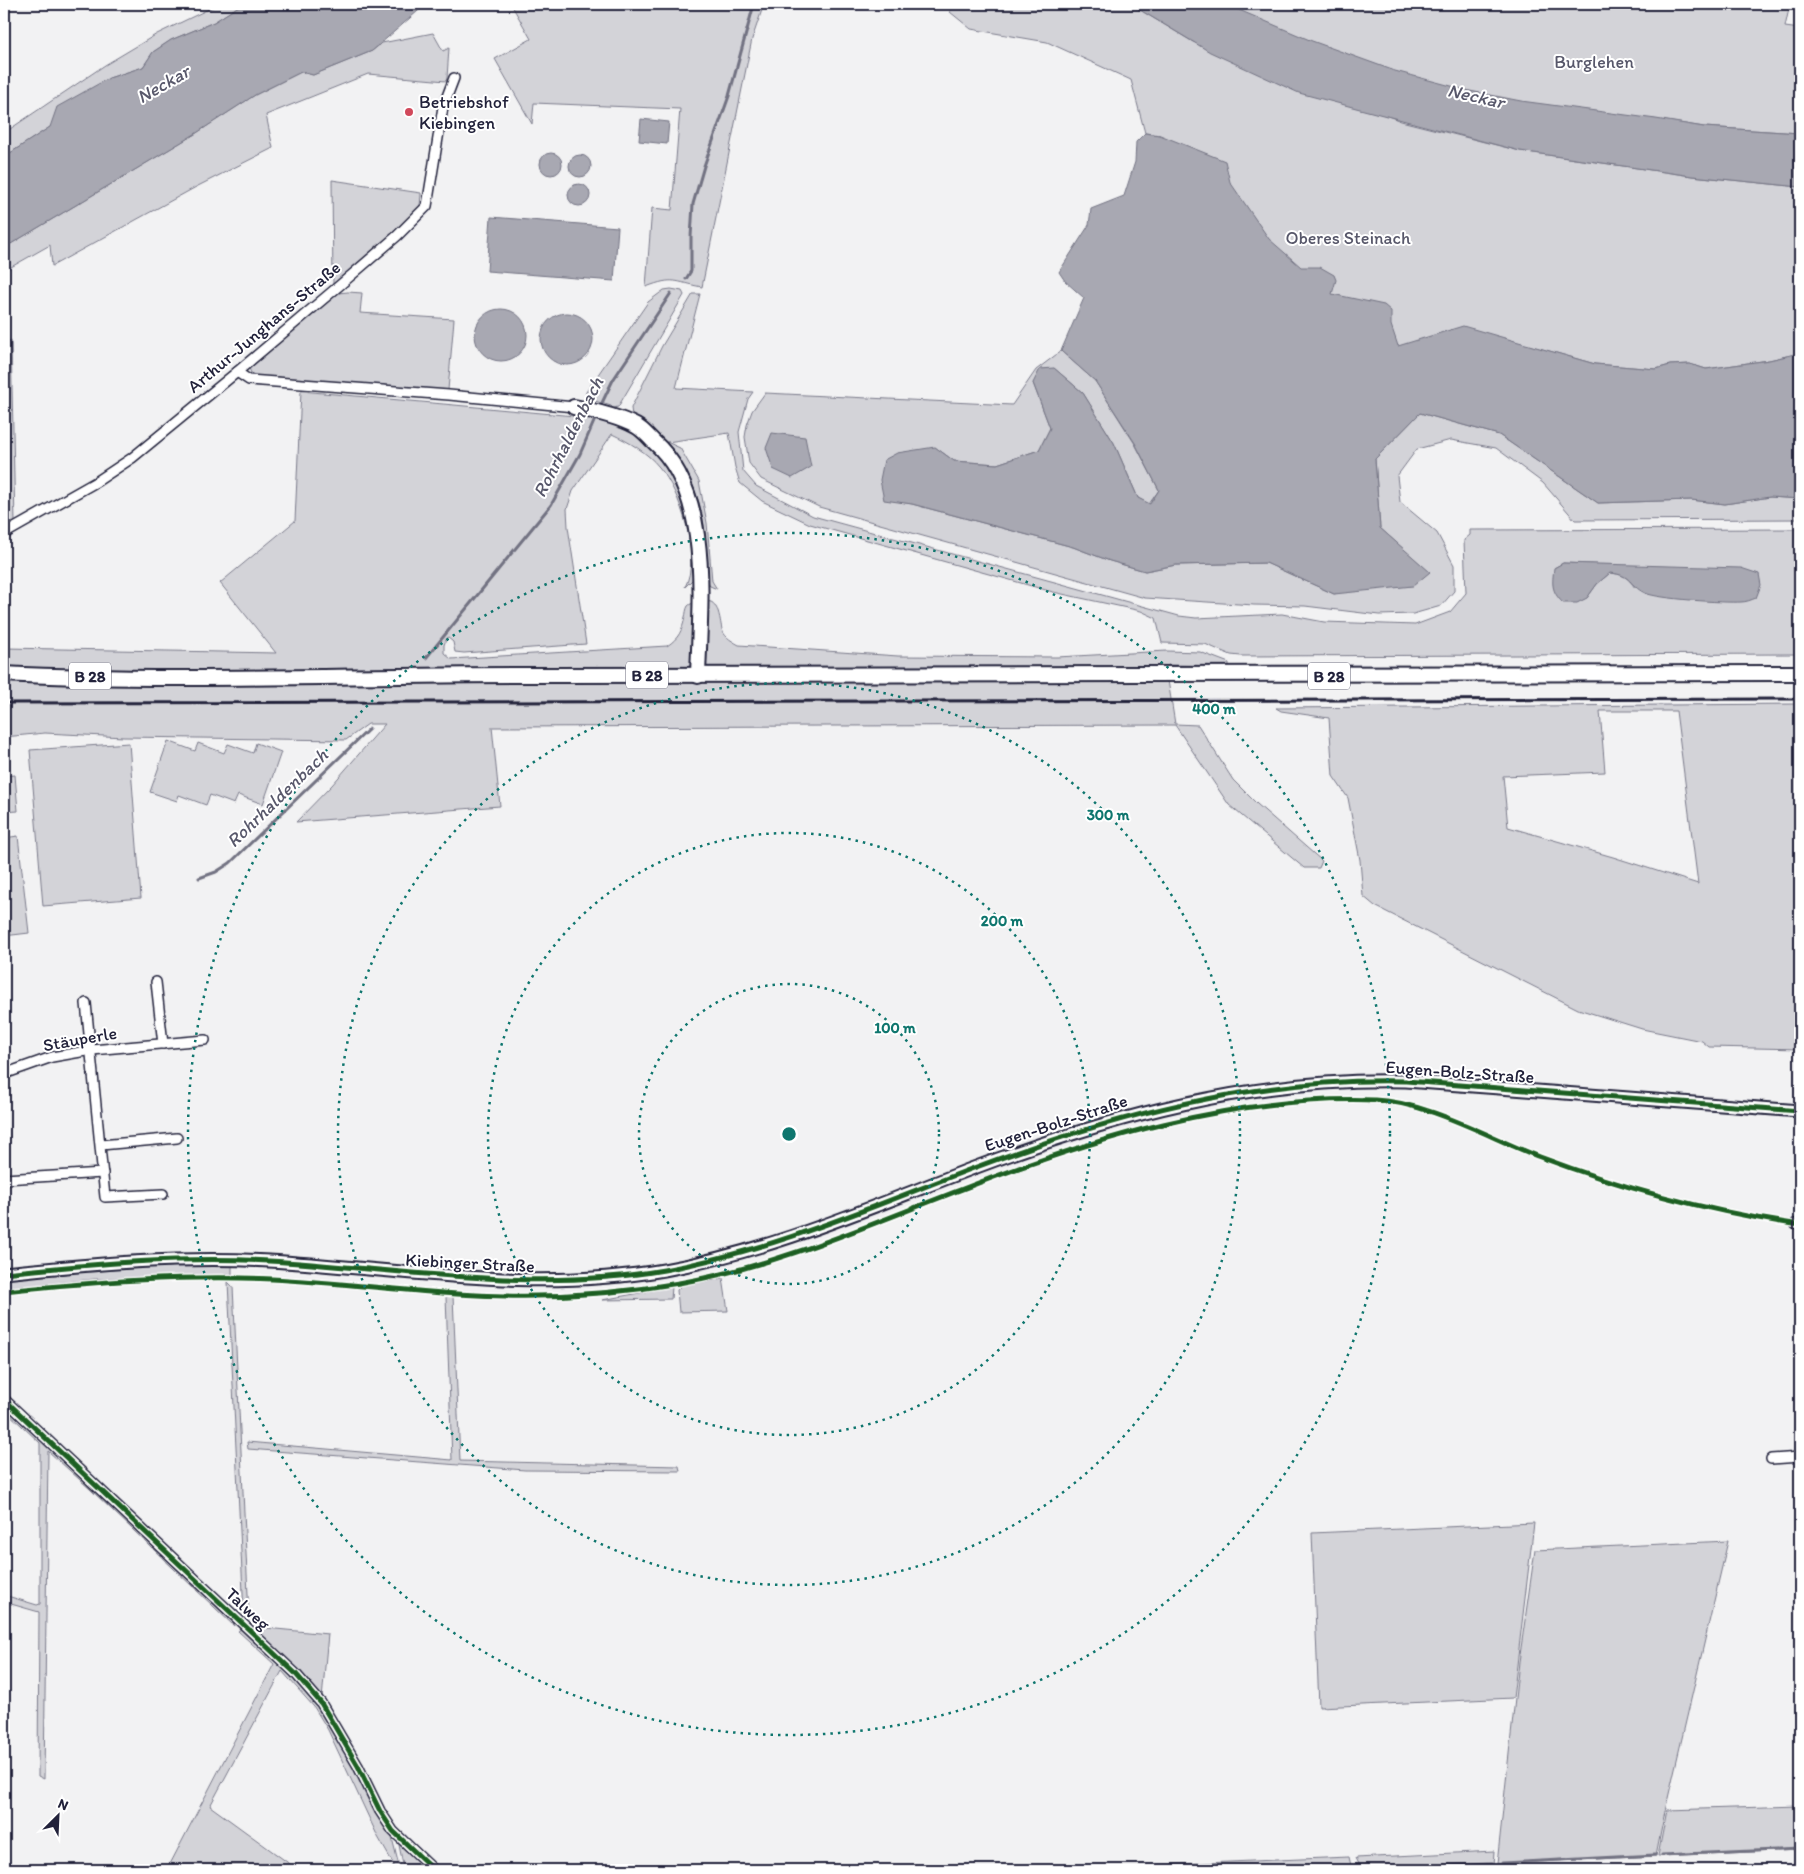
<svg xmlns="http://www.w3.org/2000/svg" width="1804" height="1874" font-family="Itim,sans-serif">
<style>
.green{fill:#d3d3d8;stroke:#7a7a8a;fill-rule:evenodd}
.water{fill:#a8a8b2;stroke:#727282}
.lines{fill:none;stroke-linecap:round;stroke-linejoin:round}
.stream{stroke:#727282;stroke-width:3}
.minor-casing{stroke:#22223b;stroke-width:12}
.tertiary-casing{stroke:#22223b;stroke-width:15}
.primary-casing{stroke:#22223b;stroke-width:18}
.minor{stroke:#fff;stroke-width:9}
.tertiary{stroke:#fff;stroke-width:11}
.primary{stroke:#fff;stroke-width:14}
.rail{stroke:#22223b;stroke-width:3}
.cycleway-casing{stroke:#fff;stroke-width:8}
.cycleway{stroke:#1b5e20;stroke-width:5}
.ring{fill:none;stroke:#0f766e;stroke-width:2.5;stroke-dasharray:2.5 5}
.poi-dot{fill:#d1495b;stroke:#fff;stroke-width:2}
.labels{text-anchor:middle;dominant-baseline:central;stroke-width:4;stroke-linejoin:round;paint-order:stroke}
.shield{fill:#fff;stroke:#646476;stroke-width:1}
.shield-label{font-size:16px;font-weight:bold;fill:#22223b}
.park-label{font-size:18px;fill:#57576a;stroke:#fff}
.poi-label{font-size:18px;fill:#22223b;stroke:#fff;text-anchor:start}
.street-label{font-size:18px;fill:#22223b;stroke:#fff}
.water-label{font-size:19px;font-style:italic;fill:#58586b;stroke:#fff}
.centre{fill:#0f766e;stroke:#fff;stroke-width:2.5}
.ring-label{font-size:15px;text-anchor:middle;font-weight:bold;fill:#0f766e;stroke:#fff;stroke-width:4;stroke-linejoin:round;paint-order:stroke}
</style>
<rect width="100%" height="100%" fill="#f2f2f3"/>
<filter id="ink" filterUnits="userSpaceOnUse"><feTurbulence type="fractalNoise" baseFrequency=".02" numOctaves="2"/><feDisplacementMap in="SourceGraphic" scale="10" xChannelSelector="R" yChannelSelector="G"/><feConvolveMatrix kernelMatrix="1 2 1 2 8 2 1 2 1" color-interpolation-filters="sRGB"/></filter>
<g filter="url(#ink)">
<!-- green -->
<g class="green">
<polygon points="219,4 242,4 214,22 171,40 153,52 143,67 109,78 50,127 4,157 4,133 105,65 157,34"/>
<path d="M 511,4 L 764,4 L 752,39 L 702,287 C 674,282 675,276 646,287 L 652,208 L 672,210 L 680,109 L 534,103 L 532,124 L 495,59 L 531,39 Z"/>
<polygon points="954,4 1130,4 1193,42 1401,121 1520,151 1692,176 1800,187 1800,353 1769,360 1706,369 1690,364 1670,365 1656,369 1595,364 1528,345 1269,364 1160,135 1145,133 1131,80 1047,42 971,29 950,12"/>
<polygon points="1206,4 1790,4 1785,27 1800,29 1800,133 1704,127 1652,119 1652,125 1409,83"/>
<polygon points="433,33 443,51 449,48 447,78 446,81 368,74 266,115 273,148 196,187 52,266 50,245 4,271 4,248 195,134 255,95 301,72 313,75 372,51 382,43"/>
<polygon points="332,180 421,193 420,206 394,233 333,285"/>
<polygon points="671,289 682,291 684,295 618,407 613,408 611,406 586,398 586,392 648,302 664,290"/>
<polygon points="348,292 362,293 360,313 454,319 448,390 256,376 251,373 249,368 331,298 338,293"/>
<path d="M 693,294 L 700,294 L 676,388 L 753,392 L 748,399 L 739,432 L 743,471 L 756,486 L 813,516 L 1179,616 L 1196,618 L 1282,614 L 1324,622 L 1415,625 L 1450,612 L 1466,593 L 1464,540 L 1470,535 L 1470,530 L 1800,529 L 1800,557 L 1794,556 L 1800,573 L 1800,654 L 1241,656 L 1231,655 L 1205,644 L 1162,643 L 1156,618 L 1141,611 L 1053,592 L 810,524 L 762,501 L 740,483 L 735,467 L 729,433 L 667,442 L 680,448 L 699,481 L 707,523 L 712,581 L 717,589 L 710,586 L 707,582 C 704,565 707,548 705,532 C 700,486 674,438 632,416 L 631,408 L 662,346 ZM 1563,563 L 1636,566 L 1635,588 C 1628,577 1622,574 1610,573 L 1597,584 L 1587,598 L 1554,568 Z"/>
<polygon points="11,340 15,523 4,529 4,344"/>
<polygon points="1061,351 1095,381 1135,444 1159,490 1149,504 1138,498 1114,443 1083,393 1054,368 1033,383 1050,428 1039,450 997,464 954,461 935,447 885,499 912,504 1073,547 1110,561 1145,571 1176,565 1266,563 1334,594 1429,572 1380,528 1375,459 1420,413 1499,435 1598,503 1691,500 1725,504 1770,497 1800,499 1800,519 1575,520 1543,483 1496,448 1451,440 1417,449 1397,476 1400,502 1437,533 1454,565 1454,591 1441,606 1413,614 1379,615 1305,606 1254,605 1145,598 819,507 761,479 749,463 745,437 747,425 752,411 765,393 1012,405 1036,370"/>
<path d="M 301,391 L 585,417 C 595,419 606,421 615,424 C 651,437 681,476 689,512 C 694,533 693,557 694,578 L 685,587 C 701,557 681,492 659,467 C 647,452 629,442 612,434 L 573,491 L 567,509 L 568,527 L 586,644 L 464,653 L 455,652 L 453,642 L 447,637 L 444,645 L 444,653 L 451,659 L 667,646 C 679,638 682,631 685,617 C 686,614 686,609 688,606 C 691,602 706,600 711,602 C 714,603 716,607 718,611 C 724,630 717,633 739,645 L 898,656 L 1057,657 L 1167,651 L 1200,652 L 1229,663 L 1229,666 L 1168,665 L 1166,668 L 1175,724 L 1198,725 L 1233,780 L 1257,804 L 1322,861 L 1319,868 L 1304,868 L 1229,805 L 1175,725 L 492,727 L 500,806 L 296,822 L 332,785 L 385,724 L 368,724 L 346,740 L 124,737 L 45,733 L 4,737 L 4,657 L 10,657 L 5,648 L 276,653 L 220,583 L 295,521 Z"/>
<path d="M 1800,704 L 1800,1049 L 1709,1047 L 1702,1041 L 1642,1029 L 1578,1009 L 1375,906 L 1363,896 L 1360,860 L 1348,798 L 1333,776 L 1329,718 L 1281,711 L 1276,708 ZM 1600,711 L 1676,711 L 1698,884 L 1613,857 L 1508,827 L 1503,776 L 1605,772 Z"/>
<polygon points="168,741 195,751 198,743 224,753 228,744 253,753 256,743 281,752 263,804 238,795 234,804 210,795 206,805 179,795 177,801 150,792"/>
<polygon points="129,743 141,898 43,906 30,750"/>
<polygon points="15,775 18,811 4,812 4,776"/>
<polygon points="18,836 29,933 4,936 4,838"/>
<polygon points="192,1265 232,1265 232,1275 180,1275 94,1279 4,1288 4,1278 121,1268"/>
<polygon points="723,1278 728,1311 679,1312 677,1290 681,1286"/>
<polygon points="228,1282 233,1287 249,1615 248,1619 244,1619 242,1616 244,1614"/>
<polygon points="672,1287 671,1299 602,1300"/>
<polygon points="453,1296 460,1461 679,1466 680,1471 525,1470 248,1449 247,1442 452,1460 446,1297"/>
<polygon points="4,1404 232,1617 234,1626 90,1489 48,1451 44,1779 38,1776 39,1612 4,1602 4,1595 37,1605 40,1604 40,1443 4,1409"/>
<polygon points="1534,1523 1513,1698 1319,1707 1312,1533"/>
<polygon points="1728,1541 1665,1811 1656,1856 1497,1864 1519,1662 1535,1550"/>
<polygon points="255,1627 328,1634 322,1699 260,1634"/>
<polygon points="241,1629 245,1629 282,1664 320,1705 390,1830 400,1870 392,1869 394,1865 378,1837 328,1730 314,1707 282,1671 210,1806 298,1870 183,1870 178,1867 177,1870 167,1870 274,1664 238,1631"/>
<polygon points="1800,1806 1800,1850 1658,1856 1667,1810"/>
<polygon points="398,1840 431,1870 404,1870"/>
<polygon points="1494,1851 1493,1866 1366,1870 1361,1868 1356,1858"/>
<polygon points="1349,1857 1352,1870 1157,1870 1157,1865"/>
</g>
<!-- water -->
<g class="water">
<polygon points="242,4 426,4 372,51 313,75 301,72 255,95 195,134 4,248 4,157 50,127 57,107 109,78 143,67 153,52 171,40 214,22"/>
<polygon points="1130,4 1225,4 1312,41 1395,71 1470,91 1521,101 1656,119 1704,127 1800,133 1800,187 1692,176 1520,151 1299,93 1210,52"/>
<polygon points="641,119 669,122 667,144 639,141"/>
<polygon points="1145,133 1160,135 1225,161 1230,182 1269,239 1301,267 1320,267 1334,275 1336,280 1332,294 1384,305 1391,311 1391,325 1398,346 1463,326 1595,364 1656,369 1670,365 1690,364 1706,369 1769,360 1800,353 1800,499 1770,497 1725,504 1691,500 1598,503 1499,435 1420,413 1375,459 1380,528 1430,572 1413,586 1334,594 1266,563 1176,565 1145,571 1110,561 1073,547 912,504 884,500 880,480 884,460 897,453 935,447 954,461 997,464 1039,450 1050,428 1033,383 1040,369 1054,368 1083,393 1114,443 1138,498 1150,504 1159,490 1135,443 1095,381 1061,351 1084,298 1065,281 1059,272 1089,225 1091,209 1124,196 1135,162 1136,142"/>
<circle cx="551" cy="164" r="11"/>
<circle cx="580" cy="166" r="11"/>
<circle cx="579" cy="195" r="11"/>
<polygon points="491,217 618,227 614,281 487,271"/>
<circle cx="501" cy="335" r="26"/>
<circle cx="567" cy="339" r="26"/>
<polygon points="772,433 805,437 811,467 792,478 773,469 766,448"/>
<path d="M 1563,563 L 1741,568 L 1759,574 L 1761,585 L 1756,598 C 1751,600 1746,602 1741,602 C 1724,603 1658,599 1645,593 C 1628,585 1633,575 1610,573 L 1597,584 L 1587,598 L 1577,603 L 1563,603 C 1551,591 1552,584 1554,568 Z"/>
</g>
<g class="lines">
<!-- stream -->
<g class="stream">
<polyline points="686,279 691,271 691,237 693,204 704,166 729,96 754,4"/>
<polyline points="599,409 613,380 671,293"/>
<polyline points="426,658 551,505 580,454 596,417"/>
<polyline points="199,878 216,872 230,863 369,729"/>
<polyline points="1662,1855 1800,1849"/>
<polyline points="1502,1863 1655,1855"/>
<polyline points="1365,1869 1491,1864"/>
</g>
<defs>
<g id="minor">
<polyline points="237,372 249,380 449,395 574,407"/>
<polyline points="4,534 96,482 132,458 237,372 340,285 397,236 427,206 443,107 454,78"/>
<polyline points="156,982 163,1044"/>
<polyline points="86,1003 105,1197 163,1194"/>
<polyline points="4,1074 52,1057 92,1050 205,1040"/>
<polyline points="101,1145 177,1138"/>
<polyline points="4,1179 103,1173"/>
<polyline points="1795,1224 1800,1225"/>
<polyline points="4,1399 295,1673 321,1703 358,1766 380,1811 393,1831 434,1870"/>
<polyline points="1771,1459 1800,1457"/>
</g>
<path id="tertiary" d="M 4,1273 C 92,1264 180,1256 269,1261 C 402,1269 532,1293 664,1270 C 771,1251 871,1207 971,1169 C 1112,1116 1254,1077 1406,1081 L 1800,1111"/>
<g id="primary">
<path d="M 574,407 C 595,411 617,416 636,426 C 642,429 648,436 653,441 C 713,493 700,603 698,676"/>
<path d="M 4,674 C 184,683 365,674 545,675 C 964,677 1382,675 1800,673"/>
</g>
</defs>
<!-- minor casing -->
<use href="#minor" class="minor-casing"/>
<!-- tertiary casing -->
<use href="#tertiary" class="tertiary-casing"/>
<!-- primary casing -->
<use href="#primary" class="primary-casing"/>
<!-- minor -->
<use href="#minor" class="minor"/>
<!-- tertiary -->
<use href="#tertiary" class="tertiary"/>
<!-- primary -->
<use href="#primary" class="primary"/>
<!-- rail -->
<polyline class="rail" points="4,703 1800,699"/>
<defs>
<g id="cycleway">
<path d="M 4,1273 C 92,1264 180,1256 269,1261 C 402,1269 532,1293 664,1270 C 771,1251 871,1207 971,1169 C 1112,1116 1254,1077 1406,1081 L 1800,1111"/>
<path d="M 4,1291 C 93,1282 182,1275 272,1279 C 334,1282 396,1290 457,1294 C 532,1299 605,1296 679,1283 C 777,1266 868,1225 960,1190 C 1091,1139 1233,1095 1375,1100 C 1428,1102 1490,1138 1540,1157 C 1625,1189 1711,1212 1800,1225"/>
<polyline points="4,1399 295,1673 321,1703 358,1766 380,1811 393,1831 434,1870"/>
</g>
</defs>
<!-- cycleway casing -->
<use href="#cycleway" class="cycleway-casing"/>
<!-- cycleway -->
<use href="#cycleway" class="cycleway"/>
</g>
</g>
<!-- distance rings -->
<g class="ring">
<circle cx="789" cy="1134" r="150"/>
<circle cx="789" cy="1134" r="301"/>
<circle cx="789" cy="1134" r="451"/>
<circle cx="789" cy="1134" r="601"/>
</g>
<!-- markers -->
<circle class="poi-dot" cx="409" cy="112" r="5"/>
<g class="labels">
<!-- shield labels -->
<g class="shield">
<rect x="626" y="661.5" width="42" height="27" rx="4"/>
<rect x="69" y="662.5" width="42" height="27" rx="4"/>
<rect x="1308" y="662.5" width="42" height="27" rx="4"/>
</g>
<g class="shield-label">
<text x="647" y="675">B 28</text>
<text x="90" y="676">B 28</text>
<text x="1329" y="676">B 28</text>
</g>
<!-- park labels -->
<g class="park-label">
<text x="1594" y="62">Burglehen</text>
<text x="1348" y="238">Oberes Steinach</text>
</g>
<!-- poi labels -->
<g class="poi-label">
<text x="419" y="102">Betriebshof<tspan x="419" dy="21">Kiebingen</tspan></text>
</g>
<!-- street labels -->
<g class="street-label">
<text transform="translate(264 327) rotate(-40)">Arthur-Junghans-Straße</text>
<text transform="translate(80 1039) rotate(-10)">Stäuperle</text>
<text transform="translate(1460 1072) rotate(4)">Eugen-Bolz-Straße</text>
<text transform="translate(1056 1123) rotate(-18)">Eugen-Bolz-Straße</text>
<text transform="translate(470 1263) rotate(3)">Kiebinger Straße</text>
<text transform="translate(248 1609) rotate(43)">Talweg</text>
</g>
<!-- water labels -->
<g class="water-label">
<text transform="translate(163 84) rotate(-30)">Neckar</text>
<text transform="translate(1476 96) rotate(13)">Neckar</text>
<text transform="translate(568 437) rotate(-63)">Rohrhaldenbach</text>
<text transform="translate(277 798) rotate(-44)">Rohrhaldenbach</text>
</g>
</g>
<circle cx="789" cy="1134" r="8" class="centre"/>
<g class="ring-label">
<text x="1214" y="714">400 m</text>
<text x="1108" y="820">300 m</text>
<text x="1002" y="926">200 m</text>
<text x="895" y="1033">100 m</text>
</g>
<!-- margin -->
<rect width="1804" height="1874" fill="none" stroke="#fff" stroke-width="20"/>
<rect x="10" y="10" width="1784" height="1854" fill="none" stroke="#22223b" stroke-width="2" filter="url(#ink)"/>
<!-- north arrow -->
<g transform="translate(58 1816) rotate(24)" stroke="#ffffff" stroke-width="4" paint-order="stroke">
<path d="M0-4L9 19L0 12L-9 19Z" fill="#22223b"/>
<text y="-8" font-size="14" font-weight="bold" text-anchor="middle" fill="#22223b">N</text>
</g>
</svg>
